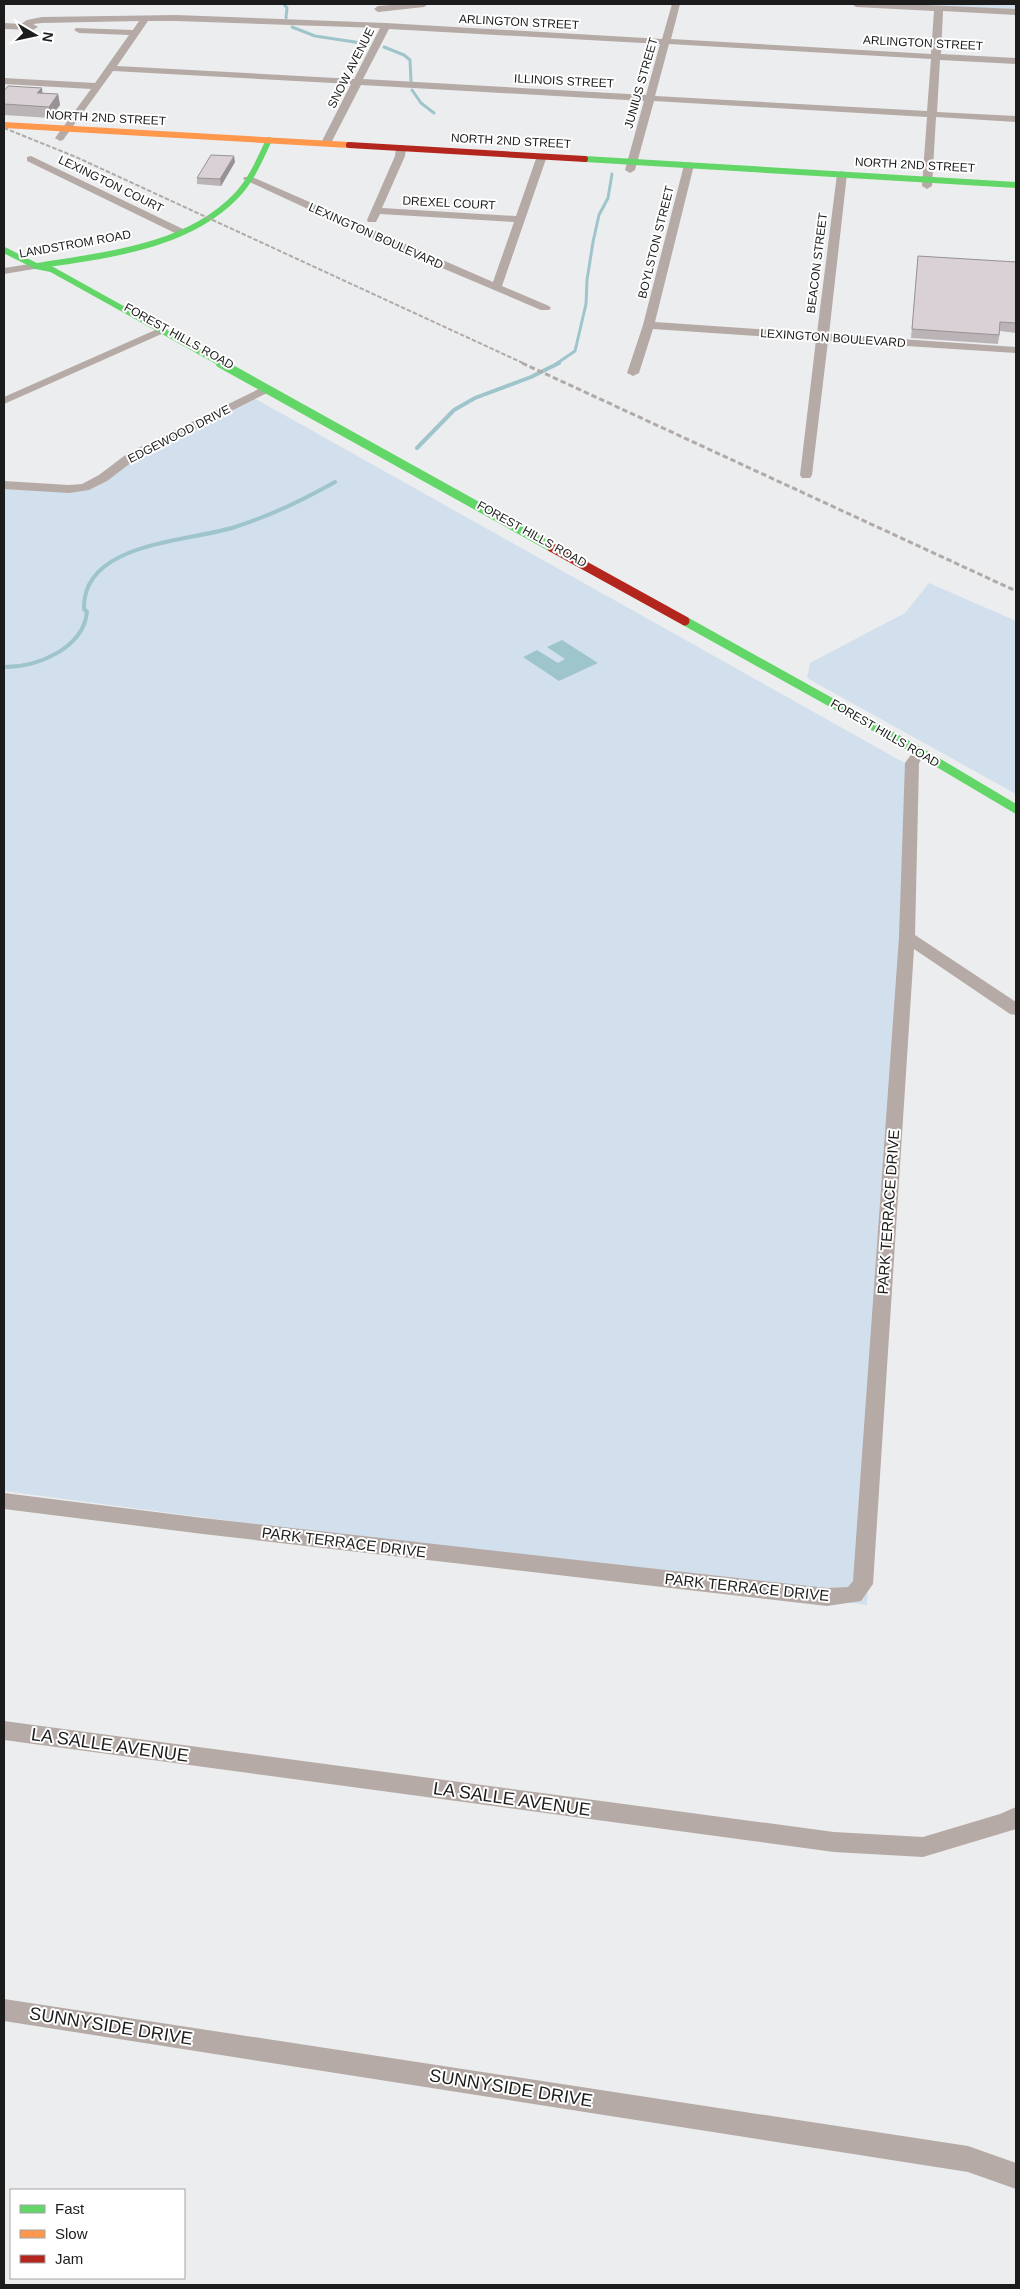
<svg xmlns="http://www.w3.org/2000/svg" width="1020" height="2289" font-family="Arial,sans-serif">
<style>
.green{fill:#d2dfec}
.water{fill:#9fc5cc}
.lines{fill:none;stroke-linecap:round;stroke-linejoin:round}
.stream-far1{stroke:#9fc5cc;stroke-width:3}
.stream{stroke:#9fc5cc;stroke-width:4}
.street{fill:#b5aaa5;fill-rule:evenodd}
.fast-far1{stroke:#63d668;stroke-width:6}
.fast{stroke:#63d668;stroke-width:9}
.slow{stroke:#ff974d;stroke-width:6}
.jam-far1{stroke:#b3261e;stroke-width:6}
.jam{stroke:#b3261e;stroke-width:9}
.rail-far1{stroke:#b0aaa8;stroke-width:2;stroke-dasharray:4.5 2;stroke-linecap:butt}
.rail{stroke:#b0aaa8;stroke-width:3;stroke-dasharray:5.5 3;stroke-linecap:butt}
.wall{fill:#bbb4b7}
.shaded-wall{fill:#989295}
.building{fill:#d9d1d5;stroke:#989295}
.labels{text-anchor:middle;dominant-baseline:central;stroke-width:4;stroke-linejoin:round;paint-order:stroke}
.far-street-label{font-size:12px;fill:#1c1c1d;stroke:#fff}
.street-label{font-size:15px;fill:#1c1c1d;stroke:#fff}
.near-street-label{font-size:18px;fill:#1c1c1d;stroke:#fff}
</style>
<rect width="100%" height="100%" fill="#ecedee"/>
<!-- green -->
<g class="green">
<polygon points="893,4 1016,4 1016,10"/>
<polygon points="252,397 910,766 867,1605 4,1491 4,486 76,492"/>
<polygon points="929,583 1016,621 1016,794 807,678 810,663 905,613"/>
</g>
<!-- water -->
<polygon class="water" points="562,640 598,663 559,681 523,657 537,650 558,663 565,659 547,647"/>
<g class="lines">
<!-- stream-far1 -->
<g class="stream-far1">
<polyline points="284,4 287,8 286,18"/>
<polyline points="292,27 315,36 368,44"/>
<polyline points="384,47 404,55 410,60 411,81"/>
<polyline points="412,90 421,103 434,113"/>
<polyline points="556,364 575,351 586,304 587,280 593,242 599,215 608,198 612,174"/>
</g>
<!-- stream -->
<g class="stream">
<polyline points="417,448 454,410 475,398 531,377 559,363"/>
<path d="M 4,667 C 37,667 83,649 87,612 L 84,609 C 82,542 188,542 235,527 C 270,516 303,500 335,482"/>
</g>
<!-- street -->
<g class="street">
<polygon points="402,4 428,4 424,7 378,12 374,9 378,6"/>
<path d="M 672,4 L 680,4 L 671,39 L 931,54 L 934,11 L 856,7 L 852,4 L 904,4 L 1016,9 L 1016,15 L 943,11 L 941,54 L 1016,58 L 1016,64 L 940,60 L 937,112 L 1016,116 L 1016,122 L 936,117 L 932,186 L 927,189 L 922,186 L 927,117 L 654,101 L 635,170 L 630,173 L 625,170 L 644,101 L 361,85 L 331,143 L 326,146 L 321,143 L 351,84 L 113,71 L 63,140 L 60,141 L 55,138 L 91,89 L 4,84 L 4,78 L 95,83 L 129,35 L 79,33 L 74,30 L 76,28 L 133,30 L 139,21 L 42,23 L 33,24 L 38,27 L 33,30 L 4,29 L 4,23 L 21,24 L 27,20 L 42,17 L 176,15 L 386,23 L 662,39 ZM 148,21 L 176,21 L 380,28 L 354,79 L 117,66 ZM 389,29 L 660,44 L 646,95 L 363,79 ZM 669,44 L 931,59 L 927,111 L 655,96 Z"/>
<polygon points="401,145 406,148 405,156 382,208 516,216 537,156 538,154 546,154 547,156 502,286 549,306 551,308 549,310 541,310 362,234 243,179 244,177 252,177 493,282 514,222 380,214 376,222 368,222 367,220 395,156 396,148"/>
<polygon points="31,156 185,230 186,232 181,235 177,234 27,161 27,157"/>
<polygon points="689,162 694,165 655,322 817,333 837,174 842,171 847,174 829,334 1016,347 1016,353 828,341 812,475 810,478 802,478 800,475 816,340 653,329 639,373 633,376 627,373 643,325 684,165"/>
<polygon points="36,263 40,264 40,268 4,274 4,268"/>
<polygon points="162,327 166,328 168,330 166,332 4,404 4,397"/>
<polygon points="267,385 273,389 271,391 136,459 107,481 89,490 69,493 4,489 4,481 69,485 82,484 99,475 128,453"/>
<polygon points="920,748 927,752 919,763 915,935 1016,1002 1016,1015 1010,1014 914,949 873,1584 861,1601 827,1606 203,1534 4,1509 4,1493 203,1518 827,1588 848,1587 853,1581 899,937 905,763 915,749"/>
<polygon points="4,1721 834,1832 923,1837 1000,1814 1016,1807 1016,1829 923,1857 834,1852 4,1740"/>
<polygon points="4,1999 968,2146 1016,2163 1016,2189 968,2172 4,2021"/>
</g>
<!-- fast-far1 -->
<g class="fast-far1">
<polyline points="585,159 1016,185"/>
<polyline points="4,250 36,266 51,269 222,364"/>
<path d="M 37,266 C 104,255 186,248 236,196 C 251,181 260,159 269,140"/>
</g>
<!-- fast -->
<g class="fast">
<polyline points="220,363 551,547"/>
<polyline points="685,621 920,752 1016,809"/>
</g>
<!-- slow -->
<polyline class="slow" points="4,125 349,145"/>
<!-- jam-far1 -->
<polyline class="jam-far1" points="349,145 585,159"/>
<!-- jam -->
<polyline class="jam" points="551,547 685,621"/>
<!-- rail-far1 -->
<polyline class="rail-far1" points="4,128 76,157 525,364"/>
<!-- rail -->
<polyline class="rail" points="522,363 1016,591"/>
</g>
<!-- wall -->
<g class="wall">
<polygon points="4,91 58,94 60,105 50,118 4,115"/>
<polygon points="235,162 221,186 197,184 197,178"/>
<polygon points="918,256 1016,262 1016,333 1000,331 998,344 911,338"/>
</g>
<!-- shaded-wall -->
<g class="shaded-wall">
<polygon points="42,88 43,98 37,93"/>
<polygon points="58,94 60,105 50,118 49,107"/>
<polygon points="234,156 235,162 221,186 220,179"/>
</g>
<!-- building -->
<g class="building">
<polygon points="8,86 42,88 37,93 58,94 49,107 4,104 4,91"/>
<polygon points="211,155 234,156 220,179 197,178"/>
<polygon points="918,256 1016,262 1016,323 1000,322 999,335 912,329"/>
</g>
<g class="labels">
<!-- far-street labels -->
<g class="far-street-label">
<text transform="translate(519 22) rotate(3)">ARLINGTON STREET</text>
<text transform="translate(923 43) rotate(3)">ARLINGTON STREET</text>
<text transform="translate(351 68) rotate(-63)">SNOW AVENUE</text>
<text transform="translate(564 81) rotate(3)">ILLINOIS STREET</text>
<text transform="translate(641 83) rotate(-74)">JUNIUS STREET</text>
<text transform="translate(106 118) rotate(3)">NORTH 2ND STREET</text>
<text transform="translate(511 141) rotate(3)">NORTH 2ND STREET</text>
<text transform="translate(915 165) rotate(3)">NORTH 2ND STREET</text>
<text transform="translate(111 184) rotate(26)">LEXINGTON COURT</text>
<text transform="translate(449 203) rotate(3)">DREXEL COURT</text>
<text transform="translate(376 236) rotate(24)">LEXINGTON BOULEVARD</text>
<text transform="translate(656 242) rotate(-76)">BOYLSTON STREET</text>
<text transform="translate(75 244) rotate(-10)">LANDSTROM ROAD</text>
<text transform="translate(817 263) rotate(-83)">BEACON STREET</text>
<text transform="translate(179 336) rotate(29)">FOREST HILLS ROAD</text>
<text transform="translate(833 338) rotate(4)">LEXINGTON BOULEVARD</text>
<text transform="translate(179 434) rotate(-27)">EDGEWOOD DRIVE</text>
<text transform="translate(532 534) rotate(29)">FOREST HILLS ROAD</text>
<text transform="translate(885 733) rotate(30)">FOREST HILLS ROAD</text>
</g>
<!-- street labels -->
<g class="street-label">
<text transform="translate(888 1212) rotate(-86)">PARK TERRACE DRIVE</text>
<text transform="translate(344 1542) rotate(7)">PARK TERRACE DRIVE</text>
<text transform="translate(747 1587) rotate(6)">PARK TERRACE DRIVE</text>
</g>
<!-- near-street labels -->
<g class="near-street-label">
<text transform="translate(110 1745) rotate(8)">LA SALLE AVENUE</text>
<text transform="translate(512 1799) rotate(8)">LA SALLE AVENUE</text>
<text transform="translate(111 2026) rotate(9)">SUNNYSIDE DRIVE</text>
<text transform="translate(511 2088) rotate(9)">SUNNYSIDE DRIVE</text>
</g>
</g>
<!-- border -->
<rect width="1020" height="2289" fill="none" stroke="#1c1c1d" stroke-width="10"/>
<!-- legend -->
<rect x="10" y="2189" width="175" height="90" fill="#ffffff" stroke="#a4a4a5"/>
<rect x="20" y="2205" width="25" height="8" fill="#63d668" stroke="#a4a4a5"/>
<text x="55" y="2214" font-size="15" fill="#1c1c1d">Fast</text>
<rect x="20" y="2230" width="25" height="8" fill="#ff974d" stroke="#a4a4a5"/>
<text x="55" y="2239" font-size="15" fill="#1c1c1d">Slow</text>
<rect x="20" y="2255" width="25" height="8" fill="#b3261e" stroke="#a4a4a5"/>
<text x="55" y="2264" font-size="15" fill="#1c1c1d">Jam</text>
<!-- north arrow -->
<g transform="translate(35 35) rotate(99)" stroke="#ffffff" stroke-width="4" paint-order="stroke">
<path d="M0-4L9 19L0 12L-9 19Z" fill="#1c1c1d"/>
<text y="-8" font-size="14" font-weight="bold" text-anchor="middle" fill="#1c1c1d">N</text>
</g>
</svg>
